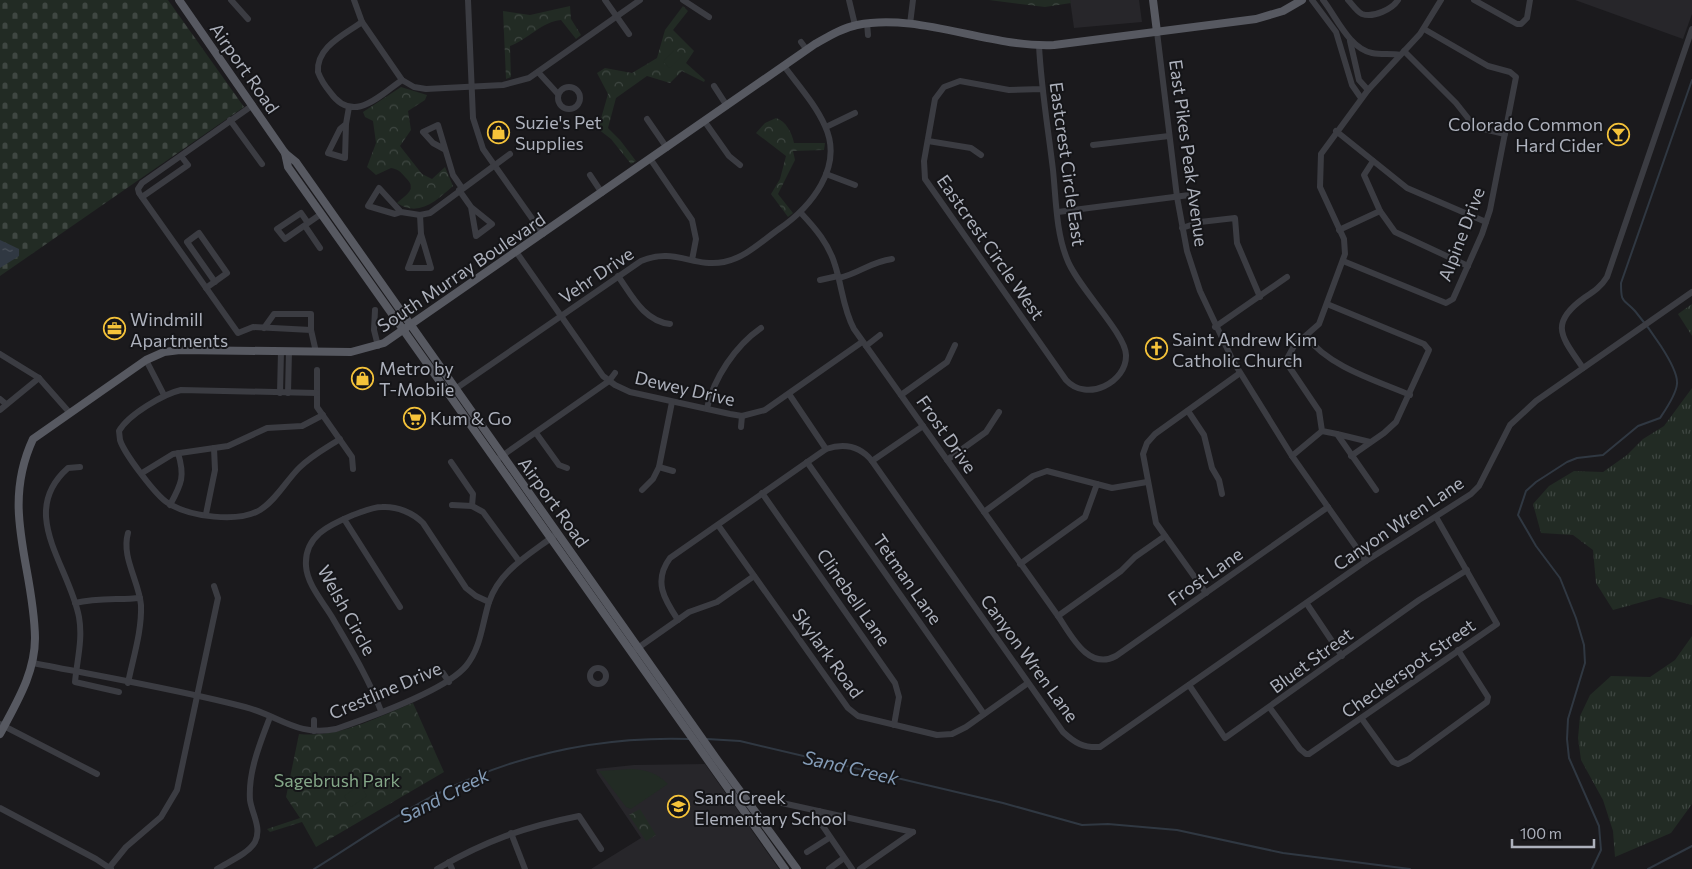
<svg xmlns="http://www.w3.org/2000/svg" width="1692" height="869" font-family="Commissioner,sans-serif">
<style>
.built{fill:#27262a}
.grass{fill:url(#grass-tufts)}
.cemetery{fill:url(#cemetery-stones)}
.park{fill:url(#park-crowns)}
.pitch{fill:#222b24}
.water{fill:url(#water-ripples)}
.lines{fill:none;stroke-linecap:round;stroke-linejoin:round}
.stream{stroke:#303842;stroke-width:2}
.minor{stroke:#3b3c42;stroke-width:6}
.major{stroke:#575961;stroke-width:8}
.labels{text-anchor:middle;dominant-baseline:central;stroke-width:4;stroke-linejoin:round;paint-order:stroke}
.street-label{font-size:18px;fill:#adb1bc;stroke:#151518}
.poi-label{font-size:18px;fill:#adb1bc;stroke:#151518;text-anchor:start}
.park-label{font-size:18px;fill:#84a788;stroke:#151518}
.water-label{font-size:19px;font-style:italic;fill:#849cb7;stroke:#151518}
</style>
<defs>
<pattern id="grass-tufts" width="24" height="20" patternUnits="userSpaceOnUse" patternTransform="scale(1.25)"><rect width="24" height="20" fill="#222b24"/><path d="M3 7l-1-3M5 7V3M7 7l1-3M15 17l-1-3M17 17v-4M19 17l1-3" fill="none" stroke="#3f4742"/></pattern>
<pattern id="cemetery-stones" width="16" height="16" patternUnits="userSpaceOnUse" patternTransform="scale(1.25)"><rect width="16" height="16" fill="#222b24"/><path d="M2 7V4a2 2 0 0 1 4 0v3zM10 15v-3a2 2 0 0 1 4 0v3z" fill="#3f4742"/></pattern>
<pattern id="park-crowns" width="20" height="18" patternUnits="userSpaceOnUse" patternTransform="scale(1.25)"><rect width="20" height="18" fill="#222b24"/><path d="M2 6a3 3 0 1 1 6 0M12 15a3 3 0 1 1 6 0" fill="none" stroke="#3f4742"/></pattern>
<pattern id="water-ripples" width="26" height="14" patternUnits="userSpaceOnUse" patternTransform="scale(1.25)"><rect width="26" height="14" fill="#303842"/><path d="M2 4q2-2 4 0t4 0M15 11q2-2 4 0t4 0" fill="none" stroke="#4b525b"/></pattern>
</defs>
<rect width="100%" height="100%" fill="#1b1a1d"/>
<!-- built -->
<g class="built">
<polygon points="1070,0 1139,0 1142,22 1074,28"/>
<polygon points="1575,0 1692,0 1692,14 1683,39"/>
<polygon points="705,764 779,869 591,869 641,838 597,773 596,769 634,765"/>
</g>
<!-- grass -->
<g class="grass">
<polygon points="1692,304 1692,336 1678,314"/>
<polygon points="1692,388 1692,605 1660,597 1613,610 1596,583 1593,550 1573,535 1541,533 1533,504 1549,486 1574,471 1603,472 1627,455 1643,439 1664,426"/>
<polygon points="1692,636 1692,804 1671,833 1615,857 1613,831 1603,800 1581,760 1578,738 1580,716 1590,695 1611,676 1650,677 1675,660"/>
</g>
<!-- cemetery -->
<polygon class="cemetery" points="0,0 168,0 244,107 0,276"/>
<!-- park -->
<g class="park">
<polygon points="989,0 1070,0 1071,3 1045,7"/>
<path d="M 570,6 L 571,19 L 581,35 L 576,39 L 561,20 C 543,21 527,40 510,46 L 511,77 L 506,79 L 503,11 L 530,15 Z"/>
<polygon points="683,6 688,11 673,30 694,51 686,63 705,80 704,82 682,71 670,83 647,76 616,98 608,128 620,140 636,161 631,164 611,139 598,129 608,94 597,73 605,68 632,73 657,58 665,30"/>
<path d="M 401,87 L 427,95 L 425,100 L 408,111 L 411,130 L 400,146 L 422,174 L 432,179 L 445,167 L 453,186 C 437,200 419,218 397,203 C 407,194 418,189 405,177 C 401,172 398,169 391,168 L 376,175 L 367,167 L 376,143 L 373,121 L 365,117 L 363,112 Z"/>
<path d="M 776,118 C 786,121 792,133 794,143 L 825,143 L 824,150 L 793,151 L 795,160 L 778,194 L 793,213 L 788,217 L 771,194 L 780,179 L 786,156 L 756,133 L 765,123 Z"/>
<path d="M 413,703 L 444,772 L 316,847 L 302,822 L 270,832 L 267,829 L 300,818 L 286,797 L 299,734 C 340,738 375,718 413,703 Z"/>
<polygon points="640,809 656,835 646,841 629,815"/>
</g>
<!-- pitch -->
<g class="pitch">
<polygon points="675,49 682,56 670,68 663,62"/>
<path d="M 632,769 C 647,770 657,773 668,784 L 631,809 L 626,807 L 599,771 Z"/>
<polygon points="360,785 367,796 351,807 344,796"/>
</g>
<!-- water -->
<polygon class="water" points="0,240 19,249 19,256 0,268"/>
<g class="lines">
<!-- stream -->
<g class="stream">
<polyline points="707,739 740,741 1003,803 1082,825 1108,824 1177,830 1283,853 1410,869"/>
<path d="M 314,869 C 355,844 395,815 437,794 C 516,754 601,736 690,739"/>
<path d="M 1592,869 L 1601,850 L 1599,826 L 1569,758 L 1567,739 L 1568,719 L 1585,663 L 1584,645 L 1576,618 L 1560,578 L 1536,546 L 1518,515 L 1526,491 L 1536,482 L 1567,462 L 1577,458 L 1603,455 L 1638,426 L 1660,418 C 1666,409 1676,395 1677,384 C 1679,367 1646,324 1635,311 C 1623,298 1621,304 1621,283 L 1692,80"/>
<polyline points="1648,869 1692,846"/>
</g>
<!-- minor -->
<g class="minor">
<polyline points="231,0 248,19"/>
<polyline points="354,0 362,22 402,80 414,87 426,89 503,85 529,78 640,0"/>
<polyline points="468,0 473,118 483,149 543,234"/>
<polyline points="605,0 629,34"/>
<polyline points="683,0 709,17"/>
<polyline points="849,0 855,25"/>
<polyline points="1312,0 1336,32 1352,85 1361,98"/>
<path d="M 1323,0 C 1337,18 1349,48 1372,53 C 1382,55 1391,53 1400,55"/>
<path d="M 1348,0 C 1352,4 1357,12 1362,14 C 1374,18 1392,9 1398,0"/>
<polyline points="1474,0 1517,24 1521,24 1527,18 1530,0"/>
<path d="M 362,22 C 344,35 316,47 318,72 C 321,80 325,86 330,92 C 353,125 379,96 402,80"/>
<polyline points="867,23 868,35"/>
<polyline points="910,24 913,0"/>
<polyline points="1157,32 1177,197 1187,251 1200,291 1233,361 1292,456 1366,561"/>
<polyline points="1350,41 1359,80 1368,90"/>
<polyline points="801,42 807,50"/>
<path d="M 1039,45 C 1041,87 1048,128 1053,170 C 1056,199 1056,232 1067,259 C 1076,285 1126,334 1126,355 C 1127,382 1087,403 1066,380 L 925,179 L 924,161 L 935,99 L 944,87 L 960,81 L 1009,90 L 1042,89"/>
<polyline points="1404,51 1456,103 1475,127 1505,134"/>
<polyline points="538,72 558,94"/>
<polyline points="714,86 727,106"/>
<circle cx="569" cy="98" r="11"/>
<polyline points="253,105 142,183 138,189 139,193 238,333 253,327 311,330 316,352"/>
<polyline points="647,119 667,148"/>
<polyline points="230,120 262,164"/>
<polyline points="705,122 729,156 740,165"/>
<polyline points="346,124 345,158 328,153 340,129 346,124 349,107"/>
<polyline points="826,127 855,113"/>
<polyline points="1336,131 1407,188 1486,222"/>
<polyline points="928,141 971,148 981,155"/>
<polyline points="1093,145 1169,136"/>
<polyline points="444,149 433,143 423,132 438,125 453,175 462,188"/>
<polyline points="651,160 692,220 696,239 692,260"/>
<polyline points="1373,161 1364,175 1380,211 1395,232 1468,266"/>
<polyline points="826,174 855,185"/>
<polyline points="590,175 602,193"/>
<polyline points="459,190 471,207 476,236 492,224 471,207"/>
<polyline points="142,197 188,165 181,156"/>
<polyline points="401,212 395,214 368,206 379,188 401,212 420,215 430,213 510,154"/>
<polyline points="1058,212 1197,194"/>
<path d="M 801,213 C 815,228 829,244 835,265 C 842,286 843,309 854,329 L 1058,616 C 1071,635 1088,671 1116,656 L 1328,507"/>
<polyline points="420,215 421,234 408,268 431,268 421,234"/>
<polyline points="308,223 301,213 277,229 285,239 321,214"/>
<polyline points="305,226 320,248"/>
<polyline points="1182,228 1200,222 1235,218 1237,243 1260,297"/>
<polyline points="1339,230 1380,211"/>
<polyline points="517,253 603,376 615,385 630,392 730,414 742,416 765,410 862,342"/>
<polyline points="1343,261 1446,303 1453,299 1482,234 1490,210 1516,77 1510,72 1488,66 1424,29"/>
<path d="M 618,276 C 632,296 644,321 670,324"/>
<path d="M 839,278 C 860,273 870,262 892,259"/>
<polyline points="820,280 838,276"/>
<polyline points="206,288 227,273 199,233 187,242 215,282"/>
<polyline points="1327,304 1424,344 1429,350 1396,422 1384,433 1351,456"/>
<polyline points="375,310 374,330 378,346"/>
<polyline points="1215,327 1287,277"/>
<polyline points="264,328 274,314 311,314 311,330"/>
<path d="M 1306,336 C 1329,367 1375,380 1410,395"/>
<polyline points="866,346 880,335"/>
<polyline points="0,354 39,378 69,412"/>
<polyline points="146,360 164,395"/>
<path d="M 1583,368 C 1562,337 1548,324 1584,298 C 1593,292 1601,287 1607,277 L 1692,29"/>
<polyline points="317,370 317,407 352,457 353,469"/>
<polyline points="280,393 281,351"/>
<polyline points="288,393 289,351"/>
<path d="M 317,393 L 181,390 C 163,394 128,415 119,431 L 120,440 C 124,453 156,496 168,503 C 190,517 238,523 260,510 C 276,500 286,481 299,468 C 311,456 326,448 340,439"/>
<path d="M 448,394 L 641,261 C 674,247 694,268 724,262 C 745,258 762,241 779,229 C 811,207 844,167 825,126 C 816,105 798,85 784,66"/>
<polyline points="789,394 826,449"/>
<polyline points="901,395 947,362 955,345"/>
<polyline points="0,399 6,404"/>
<path d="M 707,408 C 714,378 735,346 761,328"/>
<polyline points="0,410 39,378"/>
<polyline points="1188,411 1204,435 1212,468 1219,480 1222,494"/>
<polyline points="741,427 742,416"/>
<polyline points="536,433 559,465 567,468"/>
<polyline points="1337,434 1370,442"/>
<polyline points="1292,456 1322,431"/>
<polyline points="499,458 609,381 615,373"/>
<polyline points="947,460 986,432 999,412"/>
<polyline points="872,461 923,426"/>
<polyline points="451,462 473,494 472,506"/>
<polyline points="807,462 984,714"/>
<path d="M 80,467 L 68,468 C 17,513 69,565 79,617 C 83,639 77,660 75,682 L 119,692"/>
<polyline points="659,467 673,471"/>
<polyline points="142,473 173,454 228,446 267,428 302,426 323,415"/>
<polyline points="642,490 653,479 659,467 672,402"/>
<polyline points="1376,490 1337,434 1322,431 1319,411 1290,368 1288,357 1294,346 1319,324 1345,254 1344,239 1320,187 1321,154 1368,90 1420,34 1441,0"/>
<polyline points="762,493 895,683 899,697 894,725"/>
<path d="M 170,505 C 182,483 185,476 178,453"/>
<polyline points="452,505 472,506 483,512 519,561"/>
<polyline points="984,512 1033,476 1047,471 1112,488 1147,482"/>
<polyline points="206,514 215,470 214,448"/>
<polyline points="344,519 400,607"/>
<polyline points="718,525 848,708 858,716 937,735 952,734 966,727 1028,683"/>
<path d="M 128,533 C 121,557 139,581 141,605 C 142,631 133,658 128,683"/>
<polyline points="1020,564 1085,517 1097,484"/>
<polyline points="1206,593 1156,523 1143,454 1147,443 1155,434 1240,373"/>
<path d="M 75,603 C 97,598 118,600 140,598"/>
<polyline points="1307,604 1342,656"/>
<polyline points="1058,616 1121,571 1135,557 1165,536"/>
<path d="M 678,620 C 664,599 653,581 670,558 L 826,449 C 844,443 860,446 872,461 L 1063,732 C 1075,743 1083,748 1100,747 L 1366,561 L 1471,494 L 1479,486 L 1510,425 L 1536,401 L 1692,292"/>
<polyline points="635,650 689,612 717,602 754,576"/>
<path d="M 33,663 C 104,677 176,689 245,707 C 280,716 297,737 336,729 C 368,718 445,691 466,666 C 481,648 482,624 489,602 C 500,570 529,555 555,535"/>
<circle cx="598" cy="676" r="8"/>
<polyline points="443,673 449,682"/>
<polyline points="1189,685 1225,738 1419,600 1467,570"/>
<polyline points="1270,708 1300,749 1306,754 1309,754 1497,624 1436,517"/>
<path d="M 381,711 C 368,677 350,648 332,617 C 323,602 307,584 306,566 C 304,536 329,525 353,515 C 362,512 372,507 382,507 C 397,506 413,513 423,523 L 466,588 L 476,596 L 489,602"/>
<polyline points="1362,719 1393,762 1398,764 1409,759 1487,702 1488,697 1458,650"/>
<polyline points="0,724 97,774"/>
<polyline points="314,731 314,720"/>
<polyline points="773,801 913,832"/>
<polyline points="0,808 96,859 111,869"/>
<polyline points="819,811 818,819 852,869"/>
<polyline points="511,833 525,869"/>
<polyline points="807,852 829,838"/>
<polyline points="449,862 452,869"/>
<polyline points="109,868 126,847 161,817 177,790 218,598 214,586"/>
<path d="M 217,869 C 228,862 248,854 255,842 C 262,828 252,814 250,800 C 248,772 260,743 270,717"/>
<path d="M 437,869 C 485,841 524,827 579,816 L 601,849"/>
<polyline points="829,869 844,858"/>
<polyline points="860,869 913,832"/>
</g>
<!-- major -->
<g class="major">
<polyline points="179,0 285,153 296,162 718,761 797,869"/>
<polyline points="1153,0 1157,32"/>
<polyline points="285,153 288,167 785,869"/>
<path d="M 0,734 C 16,703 35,674 35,638 C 34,566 0,510 33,439 L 146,360 L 164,352 L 180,350 L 351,352 L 384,343 L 815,44 C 829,36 842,28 857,25 C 918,12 990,48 1054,45 L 1256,19 L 1283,11 L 1302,0"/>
</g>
</g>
<!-- icons -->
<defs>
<symbol id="shop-ring" viewBox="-11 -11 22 22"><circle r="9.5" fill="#151518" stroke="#f5c33a" stroke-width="1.5"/><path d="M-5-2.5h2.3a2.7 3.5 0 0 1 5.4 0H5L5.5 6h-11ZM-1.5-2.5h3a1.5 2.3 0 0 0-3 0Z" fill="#f5c33a"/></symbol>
<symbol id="bar-ring" viewBox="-11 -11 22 22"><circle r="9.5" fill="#151518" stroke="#f5c33a" stroke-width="1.5"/><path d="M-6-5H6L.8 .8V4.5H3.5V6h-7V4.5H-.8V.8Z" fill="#f5c33a"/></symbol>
<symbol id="office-ring" viewBox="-11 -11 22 22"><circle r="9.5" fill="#151518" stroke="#f5c33a" stroke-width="1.5"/><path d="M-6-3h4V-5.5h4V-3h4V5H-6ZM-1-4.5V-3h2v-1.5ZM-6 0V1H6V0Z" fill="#f5c33a"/></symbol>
<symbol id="church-ring" viewBox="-11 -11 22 22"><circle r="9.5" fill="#151518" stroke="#f5c33a" stroke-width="1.5"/><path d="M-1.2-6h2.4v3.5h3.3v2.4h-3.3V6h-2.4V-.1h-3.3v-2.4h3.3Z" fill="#f5c33a"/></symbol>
<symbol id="supermarket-ring" viewBox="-11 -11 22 22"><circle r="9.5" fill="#151518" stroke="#f5c33a" stroke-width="1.5"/><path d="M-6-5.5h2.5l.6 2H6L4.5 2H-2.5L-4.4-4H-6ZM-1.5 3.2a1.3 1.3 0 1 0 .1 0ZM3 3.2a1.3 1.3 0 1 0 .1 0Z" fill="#f5c33a"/></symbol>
<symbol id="school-ring" viewBox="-11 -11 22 22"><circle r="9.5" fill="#151518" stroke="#f5c33a" stroke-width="1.5"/><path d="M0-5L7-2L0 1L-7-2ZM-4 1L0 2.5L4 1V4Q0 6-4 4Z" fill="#f5c33a"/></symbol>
</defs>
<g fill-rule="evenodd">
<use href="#shop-ring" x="486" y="120" width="25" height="25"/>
<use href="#bar-ring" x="1606" y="122" width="25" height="25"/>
<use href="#office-ring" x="102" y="316" width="25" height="25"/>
<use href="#church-ring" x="1144" y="336" width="25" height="25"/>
<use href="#shop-ring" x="350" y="366" width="25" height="25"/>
<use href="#supermarket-ring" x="402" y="406" width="25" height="25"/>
<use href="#school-ring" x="666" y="794" width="25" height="25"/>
</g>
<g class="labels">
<!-- street labels -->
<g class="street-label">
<text transform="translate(245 68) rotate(55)">Airport Road</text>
<text transform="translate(1189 153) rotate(82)">East Pikes Peak Avenue</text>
<text transform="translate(1068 164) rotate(82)">Eastcrest Circle East</text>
<text transform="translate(1461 234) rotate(-69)">Alpine Drive</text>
<text transform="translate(991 247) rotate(55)">Eastcrest Circle West</text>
<text transform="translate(461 272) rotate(-34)">South Murray Boulevard</text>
<text transform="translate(596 275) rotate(-34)">Vehr Drive</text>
<text transform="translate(685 388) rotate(13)">Dewey Drive</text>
<text transform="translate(947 434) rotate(55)">Frost Drive</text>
<text transform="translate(554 502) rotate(54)">Airport Road</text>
<text transform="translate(1398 523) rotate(-34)">Canyon Wren Lane</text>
<text transform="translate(1205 576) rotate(-35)">Frost Lane</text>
<text transform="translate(908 579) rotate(55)">Tetman Lane</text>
<text transform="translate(854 597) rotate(55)">Clinebell Lane</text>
<text transform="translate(347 610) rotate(61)">Welsh Circle</text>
<text transform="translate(828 653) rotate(54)">Skylark Road</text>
<text transform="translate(1030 658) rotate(54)">Canyon Wren Lane</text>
<text transform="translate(1311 660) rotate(-36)">Bluet Street</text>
<text transform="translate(1408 668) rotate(-35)">Checkerspot Street</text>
<text transform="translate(385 690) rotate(-23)">Crestline Drive</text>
</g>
<!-- poi labels -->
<g class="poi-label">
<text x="515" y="122">Suzie's Pet<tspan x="515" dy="21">Supplies</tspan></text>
<text x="1603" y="124" text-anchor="end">Colorado Common<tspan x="1603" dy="21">Hard Cider</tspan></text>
<text x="130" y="319">Windmill<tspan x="130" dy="21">Apartments</tspan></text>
<text x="1172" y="339">Saint Andrew Kim<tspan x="1172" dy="21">Catholic Church</tspan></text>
<text x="379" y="368">Metro by<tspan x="379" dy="21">T-Mobile</tspan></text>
<text x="430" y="418">Kum &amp; Go</text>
<text x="694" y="797">Sand Creek<tspan x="694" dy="21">Elementary School</tspan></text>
</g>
<!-- park labels -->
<g class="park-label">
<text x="337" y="780">Sagebrush Park</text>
</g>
<!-- water labels -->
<g class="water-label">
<text transform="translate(851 767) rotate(13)">Sand Creek</text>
<text transform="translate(444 795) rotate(-27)">Sand Creek</text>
</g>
</g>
<!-- scale -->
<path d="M1512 839v8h82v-8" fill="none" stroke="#adb1bc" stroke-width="2.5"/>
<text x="1520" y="839" font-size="15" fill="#adb1bc" stroke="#151518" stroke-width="4" paint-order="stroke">100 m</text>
</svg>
